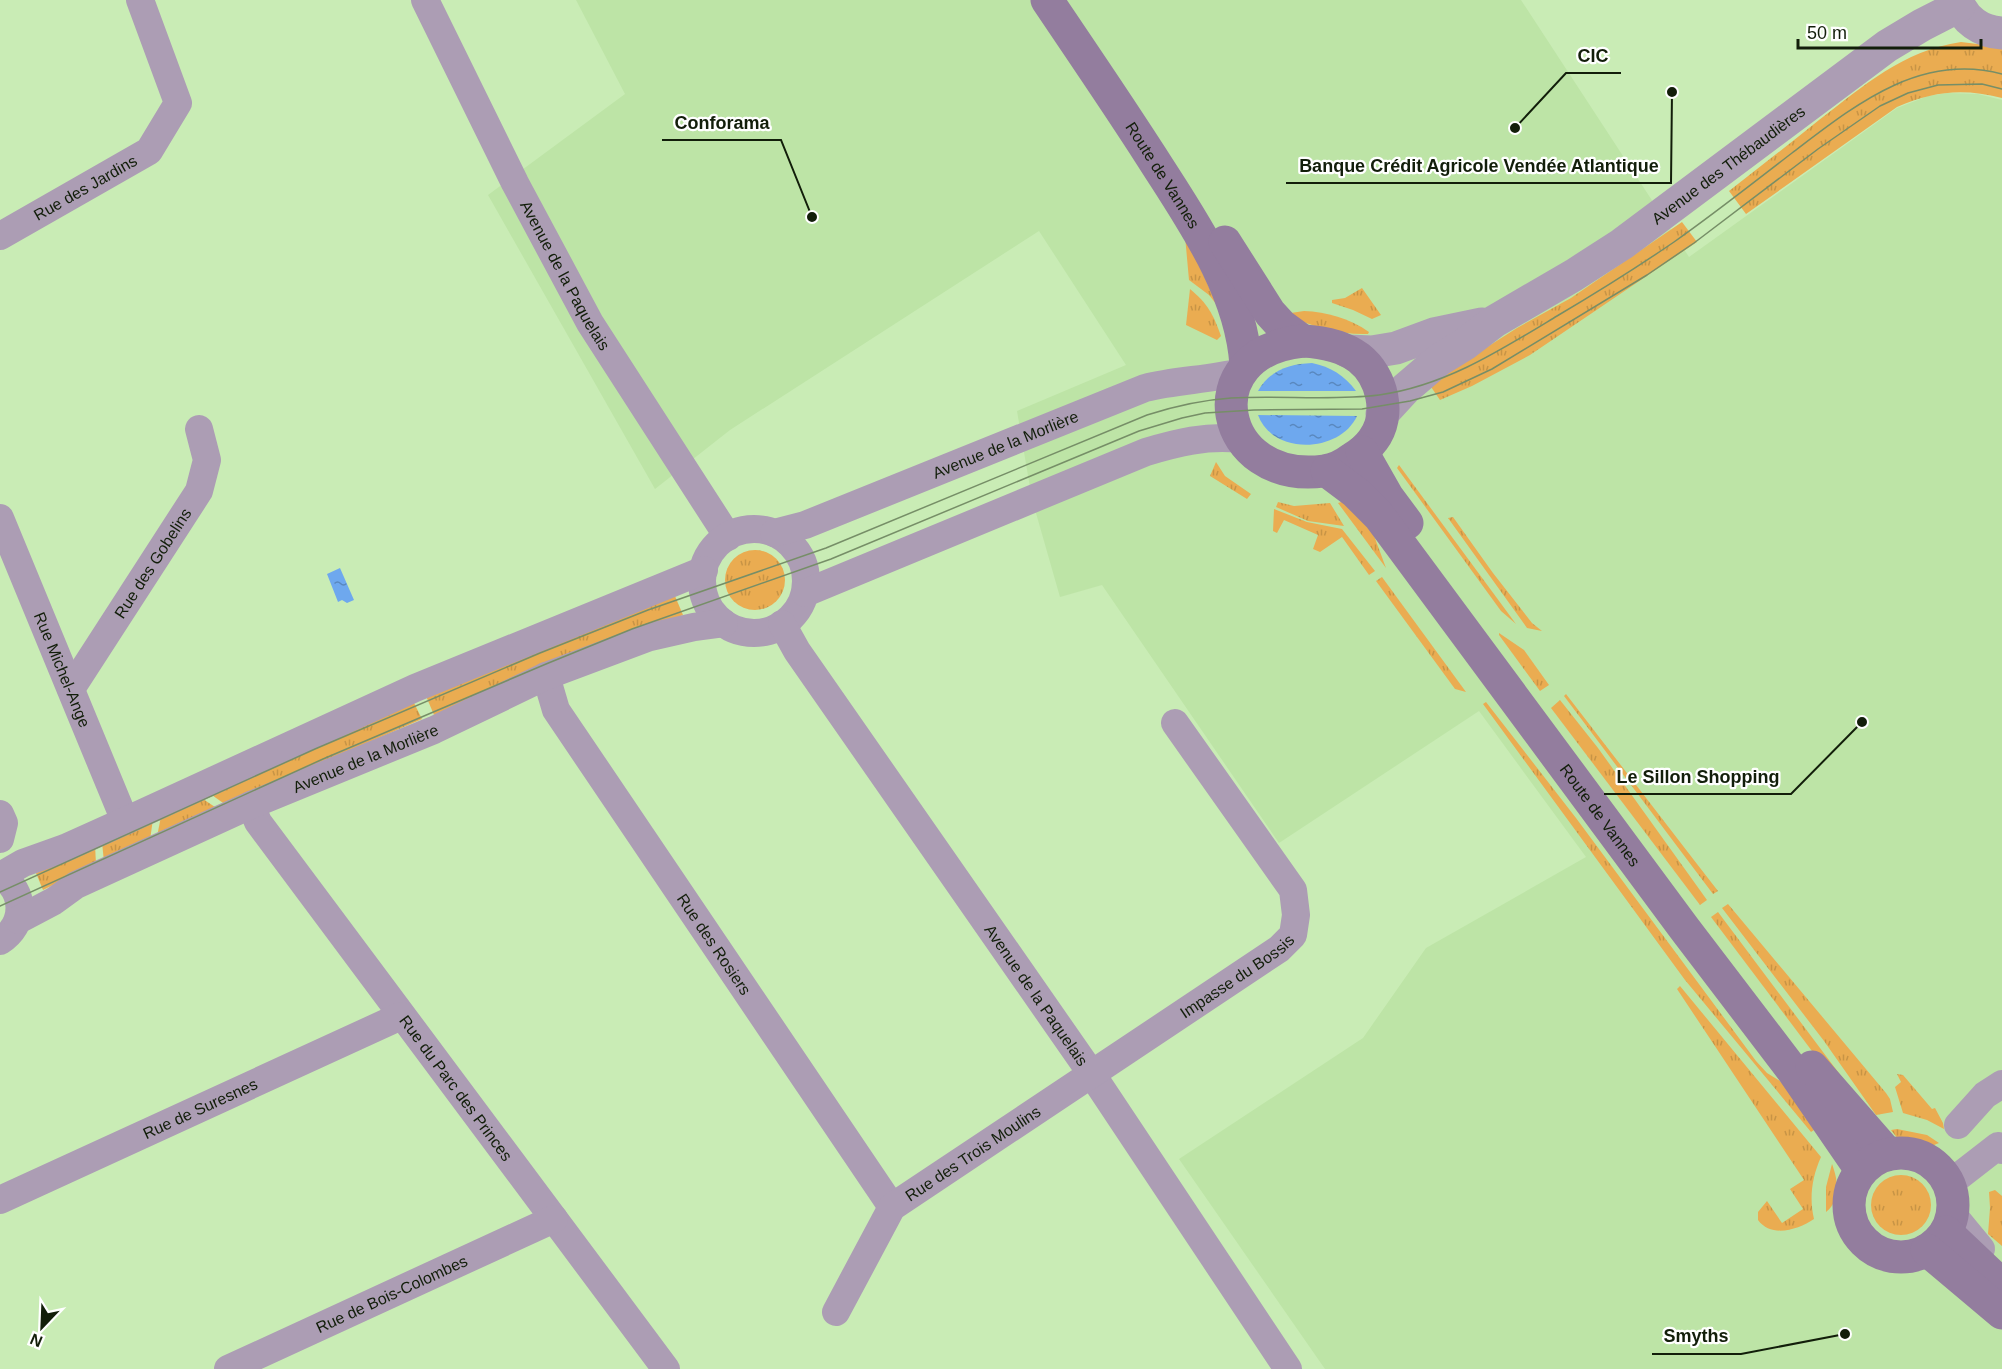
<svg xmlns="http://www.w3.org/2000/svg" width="2002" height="1369" font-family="Arial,sans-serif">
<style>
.built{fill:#bde4a6}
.grass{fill:url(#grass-tufts)}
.water{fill:url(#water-ripples)}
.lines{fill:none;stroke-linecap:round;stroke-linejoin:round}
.minor{stroke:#ac9db4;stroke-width:28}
.tertiary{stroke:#ac9db4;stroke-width:33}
.secondary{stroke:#937d9e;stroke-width:33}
.tram{stroke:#768e67;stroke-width:1.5}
.labels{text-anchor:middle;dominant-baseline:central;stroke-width:4.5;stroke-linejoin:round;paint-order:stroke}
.street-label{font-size:16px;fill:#121e0a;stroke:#fff}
.leader{fill:none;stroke:#121e0a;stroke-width:2}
.callout-dot{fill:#121e0a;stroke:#fff;stroke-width:2}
.callout-label{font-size:18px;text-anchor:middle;font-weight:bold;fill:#121e0a;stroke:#fff;stroke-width:4.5;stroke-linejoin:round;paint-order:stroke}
</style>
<defs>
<pattern id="grass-tufts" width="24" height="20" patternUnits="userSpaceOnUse" patternTransform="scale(1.5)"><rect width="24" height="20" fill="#eaac51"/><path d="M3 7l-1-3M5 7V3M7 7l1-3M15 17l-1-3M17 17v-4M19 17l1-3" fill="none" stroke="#c89445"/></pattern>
<pattern id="water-ripples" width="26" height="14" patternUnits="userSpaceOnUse" patternTransform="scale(1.5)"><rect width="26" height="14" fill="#6ea8ee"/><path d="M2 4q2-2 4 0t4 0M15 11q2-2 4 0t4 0" fill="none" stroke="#5988bf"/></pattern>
</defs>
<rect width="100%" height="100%" fill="#c9ecb5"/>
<!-- built -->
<polygon class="built" points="576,0 1521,0 1689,257 1897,108 1928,96 1947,93 1978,94 2002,100 2002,1369 1325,1369 1179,1159 1363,1038 1426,948 1586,857 1479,711 1279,843 1102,585 1060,597 1032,499 1017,411 1126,365 1039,231 730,430 655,489 488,195 625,94"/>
<!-- grass -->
<g class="grass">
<path d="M 1961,42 L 2002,47 L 2002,98 C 1963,88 1934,91 1897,107 L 1746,214 L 1729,191 C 1759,168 1789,144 1819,120 C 1865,85 1902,51 1961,42 Z"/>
<polygon points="1682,222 1697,242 1530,355 1472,386 1440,400 1429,384 1517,328 1571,298"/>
<polygon points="1185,236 1186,236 1217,305 1209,295 1189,280"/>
<polygon points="1362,288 1381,315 1372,319 1353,310 1332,303 1332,300 1345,298"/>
<path d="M 1190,289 C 1208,304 1213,314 1221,336 L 1217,340 L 1186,325 Z"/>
<path d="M 1304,311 C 1327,312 1349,318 1369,332 L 1368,334 C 1339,335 1310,326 1284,314 Z"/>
<polygon points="1216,462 1225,476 1251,494 1247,499 1210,476"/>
<polygon points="1399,465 1516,624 1501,611 1397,468"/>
<polygon points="1351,499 1373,533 1386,568 1338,503"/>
<polygon points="1278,502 1294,506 1330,503 1344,526 1308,521 1276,507"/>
<polygon points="1274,509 1307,522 1342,529 1375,571 1369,575 1342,537 1320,552 1313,549 1318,535 1284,520 1277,533 1273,531"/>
<polygon points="1453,517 1493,573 1532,623 1542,631 1527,628 1448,518"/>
<circle cx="755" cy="580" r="30"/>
<polygon points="1382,577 1466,692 1455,689 1376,581"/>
<polygon points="675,596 683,615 434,715 426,696"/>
<polygon points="1499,633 1524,650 1549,685 1540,691 1499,635"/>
<polygon points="1566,694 1697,864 1718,891 1713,894 1564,696"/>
<polygon points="1560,700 1598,748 1707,900 1700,905 1551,708"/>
<polygon points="1486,702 1576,818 1756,1061 1767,1073 1780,1081 1788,1090 1814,1130 1811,1132 1685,980 1483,704"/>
<polygon points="414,703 422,719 226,805 209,793"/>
<polygon points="200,797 218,809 157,837 161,816"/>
<polygon points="153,819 150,840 104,862 102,842"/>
<polygon points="95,845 96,864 43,890 36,873"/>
<polygon points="1728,904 1886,1093 1890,1099 1893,1112 1876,1115 1824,1041 1722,908"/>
<polygon points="1718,912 1853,1092 1824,1067 1711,917"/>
<path d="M 1680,986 L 1821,1157 C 1812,1177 1809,1198 1814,1219 C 1798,1230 1771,1238 1758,1220 L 1758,1212 L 1767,1201 L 1782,1223 L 1803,1209 L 1790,1189 L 1804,1180 L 1677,989 Z"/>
<polygon points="1897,1074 1903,1075 1932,1109 1935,1108 1943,1123 1944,1129 1927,1120 1903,1113 1895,1087 1901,1082"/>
<polygon points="1897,1129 1927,1135 1939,1143 1929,1147 1917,1143 1904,1141 1898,1139 1891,1130"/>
<path d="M 1832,1164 C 1838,1180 1841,1200 1826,1212 L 1826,1187 Z"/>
<circle cx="1901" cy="1205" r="30"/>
<polygon points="1995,1190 2002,1196 2002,1246 1988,1234 1990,1208 1989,1192"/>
</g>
<!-- water -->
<g class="water">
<path d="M 1312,363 C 1331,367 1344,375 1356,391 L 1258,391 C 1270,370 1289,364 1312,363 Z"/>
<path d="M 1258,415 L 1357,416 C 1340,453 1273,456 1258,415 Z"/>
<polygon points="340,568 354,600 347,603 342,600 338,602 327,574"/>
</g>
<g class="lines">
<!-- minor -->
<g class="minor">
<path id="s1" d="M 425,0 L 515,183 L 590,323 L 728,537"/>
<path id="s2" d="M 0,236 L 149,151 L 178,103 L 140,0"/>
<path id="s3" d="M 0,518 L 125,821"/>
<circle cx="754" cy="581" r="52"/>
<path id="s4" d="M 774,533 L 805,525 L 1145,388 C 1176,380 1209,380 1240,372"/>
<path d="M 805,593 L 1146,452 C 1176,443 1207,435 1240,439"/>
<path id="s5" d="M 782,624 L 797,651 L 1091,1073 L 1288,1369"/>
<path id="s6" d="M 546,676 L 556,710 L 892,1207"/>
<path id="s7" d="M 71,689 L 199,491 L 207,460 L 199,429"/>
<path id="s8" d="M 251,805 L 258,822 L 666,1369"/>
<polyline points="0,814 4,823 0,839"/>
<path d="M 0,875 C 26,892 26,924 0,941"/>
<polyline points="2,875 23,863 65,848 125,821 415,688 704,570"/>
<path id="s9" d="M 18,920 L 54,901 L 76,885 L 251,805 L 434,730 L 546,676 L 650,637 L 694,627 L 724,623"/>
<polyline points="1958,1125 1985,1095 2002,1084"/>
<polyline points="1949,1184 1998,1146 2002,1150"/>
<path id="s10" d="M 0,1200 L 401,1016"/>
<polyline points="1953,1215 1981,1249"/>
<path id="s11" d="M 836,1312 L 892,1207 L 1279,949 L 1293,935 L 1296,915 L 1293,890 L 1175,723"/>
<path id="s12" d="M 228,1369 L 554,1219"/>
</g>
<!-- tertiary -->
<g class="tertiary">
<path d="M 1957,0 C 1964,20 1981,32 2002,33"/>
<polyline points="1347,351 1372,352 1396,348 1434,334 1482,324"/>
<path id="s13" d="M 1382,414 L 1405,389 L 1439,360 L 1465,344 L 1495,321 L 1574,275 L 1622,244 L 1887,46 L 1922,25 L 1959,6"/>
</g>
<!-- secondary -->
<g class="secondary">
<path id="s14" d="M 1047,0 C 1082,52 1117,103 1151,156 C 1191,219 1241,288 1246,365"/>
<polyline points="1225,242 1270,313 1281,325 1303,341"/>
<path d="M 1303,341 C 1323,342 1343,346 1359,358 C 1382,376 1392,415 1373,440 C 1368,447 1361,453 1353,458 C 1345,464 1334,470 1324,471 C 1218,485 1192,352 1303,341 Z"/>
<polyline points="1362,452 1387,496 1407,523"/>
<path id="s15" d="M 1327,471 L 1355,492 L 1379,516 L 1684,928 L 1793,1071 L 1861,1170"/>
<polyline points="1812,1067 1888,1154"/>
<circle cx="1901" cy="1205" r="52"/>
<polyline points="1946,1232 2002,1285"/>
<polyline points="1927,1250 2002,1313"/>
</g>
<!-- tram -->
<g class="tram">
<path d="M 0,892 L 315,749 L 540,653 L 648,610 L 826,548 L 1147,415 C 1175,406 1202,400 1231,398 C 1280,395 1330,401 1379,395 C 1445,386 1501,350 1557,316 C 1596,293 1636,268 1674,242 C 1714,214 1753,183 1792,153 C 1854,106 1919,52 2002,74"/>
<polyline points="0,906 323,759 546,664 632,629 831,559 1139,431 1182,418 1205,413 1254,410 1362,409 1410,401 1443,392 1492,369 1647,275 1694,243 1818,149 1880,106 1908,93 1938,85 1982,84 2002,89"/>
</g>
</g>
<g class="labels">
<!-- street labels -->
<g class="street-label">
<text stroke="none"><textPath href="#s13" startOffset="428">Avenue des Thébaudières</textPath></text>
<text stroke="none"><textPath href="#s14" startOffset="210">Route de Vannes</textPath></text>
<text stroke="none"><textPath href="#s2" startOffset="98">Rue des Jardins</textPath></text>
<text stroke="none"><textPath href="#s1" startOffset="309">Avenue de la Paquelais</textPath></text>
<text stroke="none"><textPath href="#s4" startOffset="248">Avenue de la Morlière</textPath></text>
<text stroke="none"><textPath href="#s7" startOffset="150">Rue des Gobelins</textPath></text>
<text stroke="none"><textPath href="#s3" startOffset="164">Rue Michel-Ange</textPath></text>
<text stroke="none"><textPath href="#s9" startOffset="384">Avenue de la Morlière</textPath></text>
<text stroke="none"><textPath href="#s15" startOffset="441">Route de Vannes</textPath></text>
<text stroke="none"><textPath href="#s6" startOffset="318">Rue des Rosiers</textPath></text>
<text stroke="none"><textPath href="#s11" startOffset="534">Impasse du Bossis</textPath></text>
<text stroke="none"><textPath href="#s5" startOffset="450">Avenue de la Paquelais</textPath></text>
<text stroke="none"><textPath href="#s8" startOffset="350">Rue du Parc des Princes</textPath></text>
<text stroke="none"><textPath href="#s10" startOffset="220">Rue de Suresnes</textPath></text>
<text stroke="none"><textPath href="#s11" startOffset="216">Rue des Trois Moulins</textPath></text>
<text stroke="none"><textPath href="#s12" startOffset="180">Rue de Bois-Colombes</textPath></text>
</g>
</g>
<!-- callouts -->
<path class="leader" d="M1515 128L1566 73H1621M812 217L781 140H662M1672 92L1671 183H1286M1862 722L1791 794H1604M1845 1334L1741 1354H1652"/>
<g class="callout-dot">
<circle cx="1515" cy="128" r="6"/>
<circle cx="812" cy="217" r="6"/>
<circle cx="1672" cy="92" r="6"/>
<circle cx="1862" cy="722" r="6"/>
<circle cx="1845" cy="1334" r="6"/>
</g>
<g class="callout-label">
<text x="1593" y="62">CIC</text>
<text x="722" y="129">Conforama</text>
<text x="1479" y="172">Banque Crédit Agricole Vendée Atlantique</text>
<text x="1698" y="783">Le Sillon Shopping</text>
<text x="1696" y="1342">Smyths</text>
</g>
<!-- north arrow -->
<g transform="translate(42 1327) rotate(203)" stroke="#ffffff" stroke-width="4.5" paint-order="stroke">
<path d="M0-4.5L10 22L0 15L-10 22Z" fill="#121e0a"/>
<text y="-9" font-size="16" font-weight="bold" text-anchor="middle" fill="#121e0a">N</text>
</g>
<!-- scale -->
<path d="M1798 39v9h183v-9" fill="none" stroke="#121e0a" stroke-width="3"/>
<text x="1807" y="39" font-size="18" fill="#121e0a" stroke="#ffffff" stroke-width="4.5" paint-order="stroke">50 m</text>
</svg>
